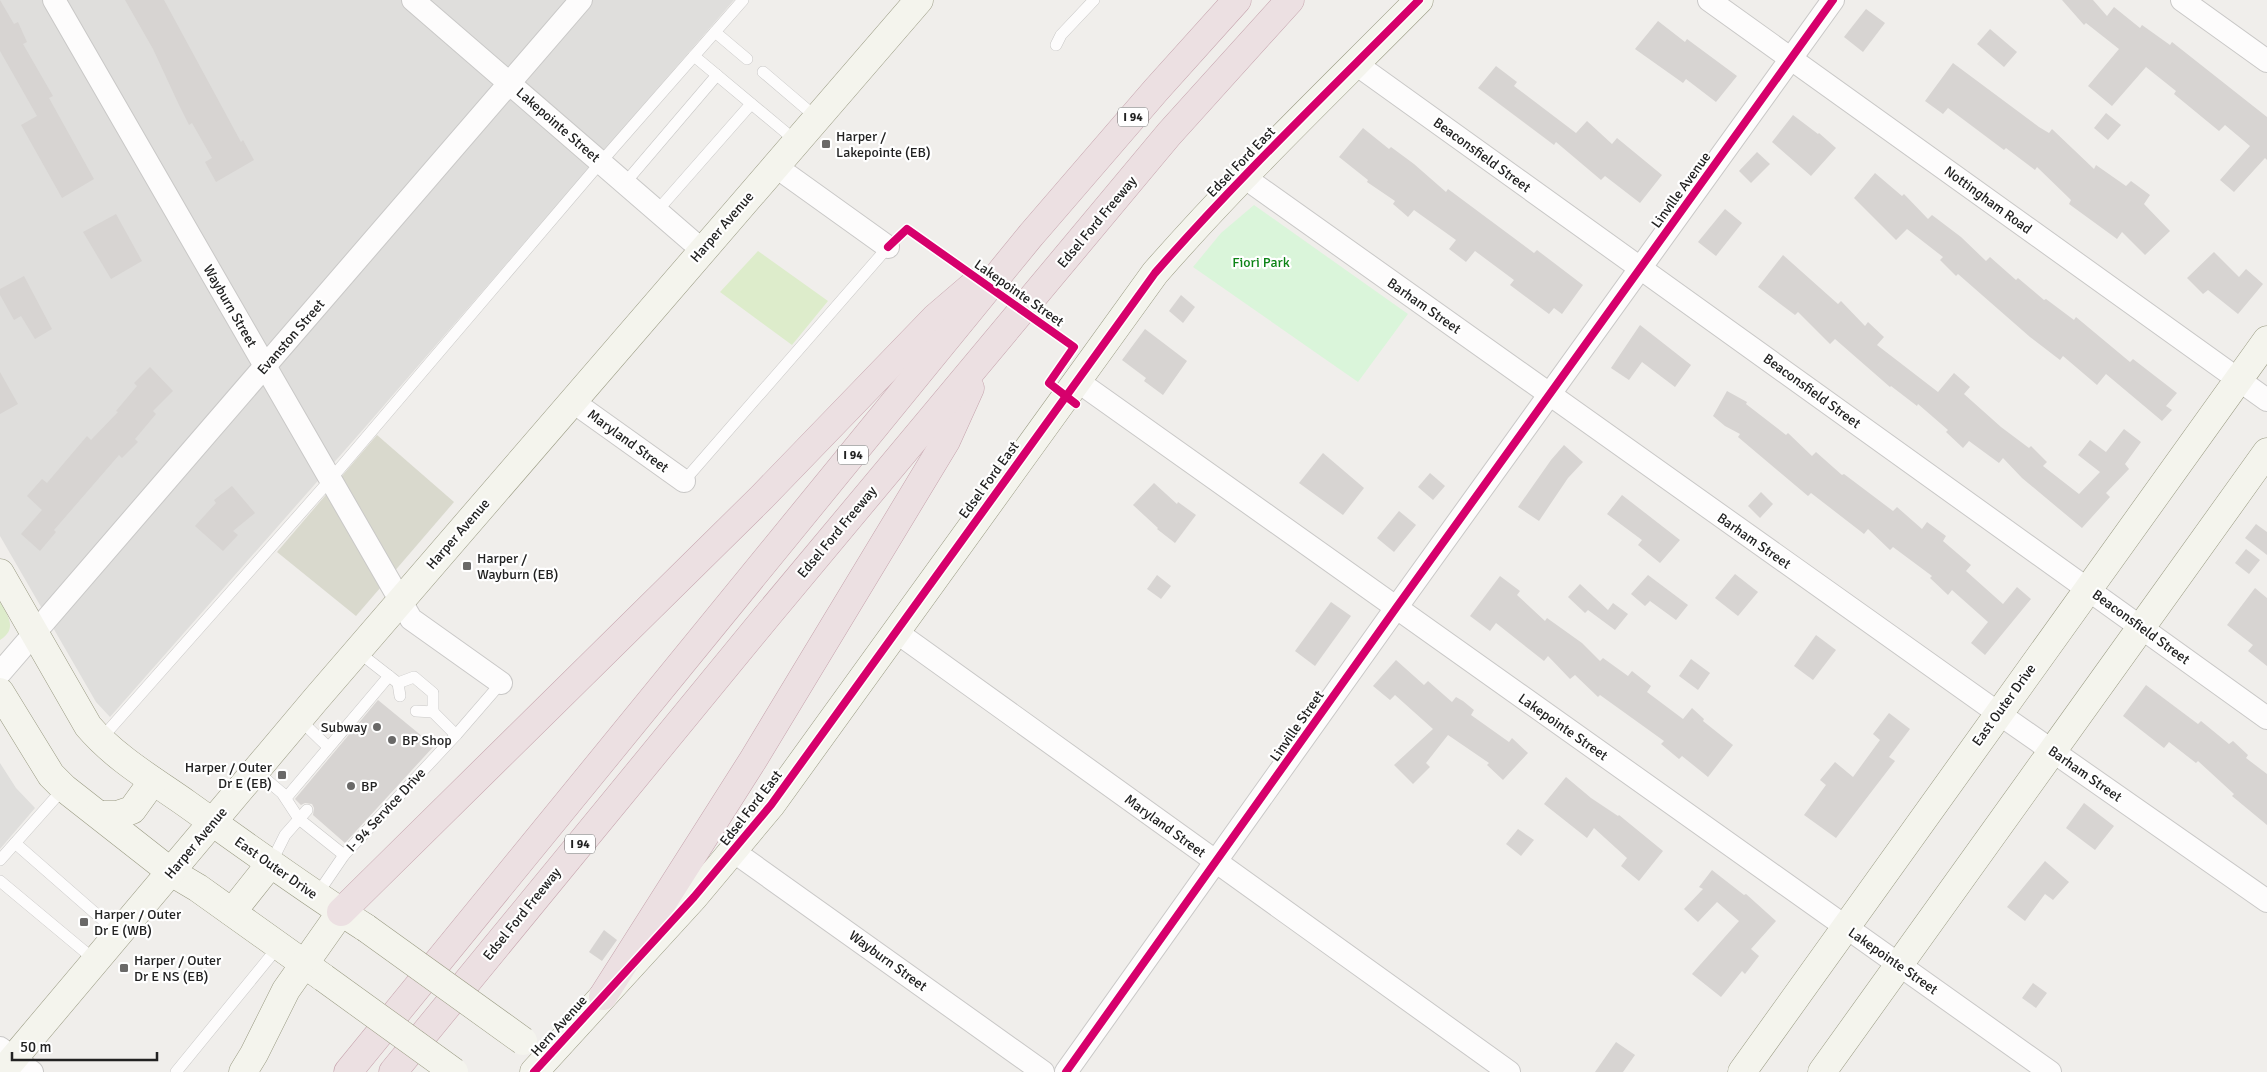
<svg xmlns="http://www.w3.org/2000/svg" width="2267" height="1072" font-family="Signika,sans-serif">
<style>
.residential{fill:#dfdedc}
.construction{fill:#d9d9cd}
.grass{fill:#ddeccb}
.park{fill:#daf5da}
.building{fill:#d7d4d2}
.lines{fill:none;stroke-linecap:round;stroke-linejoin:round}
.lane-casing{stroke:#c9c8c7;stroke-width:12}
.street-casing{stroke:#c9c8c7;stroke-width:24}
.secondary-casing{stroke:#999a82;stroke-width:29}
.highway-casing{stroke:#c5a2ac;stroke-width:29}
.lane{stroke:#fdfcfc;stroke-width:11}
.street{stroke:#fdfcfc;stroke-width:22}
.secondary{stroke:#f4f4ed;stroke-width:28}
.highway{stroke:#ece0e2;stroke-width:28}
.secondary-bridge-casing{stroke:#999a82;stroke-width:29;stroke-linecap:butt}
.secondary-bridge{stroke:#f4f4ed;stroke-width:28}
.cycleway-casing{stroke:#fff;stroke-width:11}
.cycleway{stroke:#d6006c;stroke-width:8}
.poi-dot{fill:#6a6968;stroke:#fff;stroke-width:2}
.labels{text-anchor:middle;dominant-baseline:central;stroke-width:4.5;stroke-linejoin:round;paint-order:stroke}
.shield{fill:#fff;stroke:#646464;stroke-width:1}
.shield-label{font-size:12px;font-weight:bold;fill:#222}
.street-label{font-size:14px;fill:#222;stroke:#fff}
.poi-label{font-size:14px;fill:#222;stroke:#fff;text-anchor:start}
.park-label{font-size:14px;fill:#0c8416;stroke:#fff}
</style>
<rect width="100%" height="100%" fill="#f0eeeb"/>
<!-- residential -->
<g class="residential">
<polygon points="0,0 734,0 367,425 110,717 96,702 0,536"/>
<polygon points="0,763 16,788 35,808 0,849"/>
</g>
<!-- construction -->
<polygon class="construction" points="377,435 454,502 356,616 277,552"/>
<!-- grass -->
<g class="grass">
<polygon points="758,251 828,301 792,345 720,292"/>
<path d="M 0,602 C 8,616 18,629 0,640 Z"/>
</g>
<!-- park -->
<polygon class="park" points="1254,205 1408,314 1358,382 1193,267 1221,233"/>
<!-- building -->
<g class="building">
<polygon points="0,0 14,24 18,22 27,42 23,44 53,96 49,98 94,179 62,198 21,125 37,116 0,51"/>
<polygon points="125,0 164,0 241,142 243,140 254,160 216,182 205,162 212,158 192,123 189,125 179,105 153,49"/>
<polygon points="2062,0 2093,0 2107,16 2114,7 2140,28 2142,25 2170,45 2172,42 2267,117 2267,160 2265,158 2234,192 2220,180 2250,146 2225,125 2219,131 2174,94 2176,91 2146,67 2112,106 2088,86 2119,49 2086,23 2084,25"/>
<polygon points="1866,9 1885,23 1863,52 1844,37"/>
<polygon points="1658,21 1685,42 1687,39 1737,76 1716,102 1686,79 1683,83 1635,49"/>
<polygon points="1990,29 2017,52 2004,67 1977,44"/>
<polygon points="1953,63 2039,127 2049,133 2052,129 2094,169 2096,165 2126,186 2131,181 2150,195 2144,204 2170,231 2145,255 2122,232 2117,239 2069,204 2071,200 2037,167 2035,170 2006,148 2004,150 1948,108 1943,114 1925,101"/>
<polygon points="1496,66 1517,82 1514,86 1576,133 1587,121 1612,144 1617,138 1662,175 1640,203 1605,176 1601,180 1556,142 1554,145 1478,88"/>
<polygon points="2106,113 2121,125 2108,140 2094,128"/>
<polygon points="1793,115 1818,134 1819,133 1836,148 1811,176 1772,142"/>
<polygon points="1363,128 1389,149 1391,147 1414,164 1446,192 1448,189 1534,253 1537,250 1583,285 1562,314 1554,308 1549,314 1510,285 1514,280 1475,251 1466,262 1449,249 1456,240 1414,210 1408,217 1393,204 1395,201 1367,182 1368,180 1339,157"/>
<polygon points="1757,152 1770,164 1751,183 1739,171"/>
<polygon points="1875,173 1902,196 1904,194 1928,219 1932,215 1961,237 1986,261 1990,257 2016,280 2018,278 2044,300 2046,299 2074,320 2076,317 2130,362 2133,359 2177,393 2166,406 2172,410 2162,421 2106,374 2097,385 2063,356 2060,360 2030,337 1958,274 1956,276 1940,260 1943,257 1907,229 1896,240 1854,198"/>
<polygon points="1725,209 1742,223 1716,256 1698,242"/>
<polygon points="116,214 142,261 111,279 83,232"/>
<polygon points="2214,252 2239,277 2246,269 2263,284 2238,314 2208,290 2203,294 2187,278"/>
<polygon points="1783,255 1838,304 1841,301 1865,326 1868,322 1884,337 1877,345 1938,392 1954,373 1970,387 1964,394 2001,427 2029,448 2031,446 2047,462 2043,466 2079,494 2100,472 2078,455 2090,440 2106,452 2124,429 2141,442 2125,464 2129,469 2106,493 2110,497 2082,528 2022,478 2003,458 1999,463 1969,441 1963,448 1946,432 1948,430 1918,404 1917,406 1891,386 1890,387 1835,339 1830,344 1798,312 1795,315 1758,287"/>
<polygon points="24,276 52,329 35,339 21,316 14,320 0,295 0,289"/>
<polygon points="1181,295 1195,307 1183,323 1169,311"/>
<polygon points="1640,325 1691,365 1675,387 1642,362 1629,380 1611,368"/>
<polygon points="1145,329 1187,361 1163,395 1144,381 1146,378 1122,360"/>
<polygon points="150,367 173,391 153,411 156,414 135,439 138,442 122,458 119,455 54,530 56,532 40,551 21,534 42,510 27,496 42,479 47,483 87,436 91,440 118,412 116,411 137,386 134,383"/>
<polygon points="0,372 18,404 0,414"/>
<polygon points="1727,391 1747,402 1746,404 1786,435 1788,433 1812,456 1816,452 1842,475 1844,474 1893,511 1897,507 1922,529 1927,522 1946,536 1943,541 1971,565 1966,571 2003,604 2017,587 2031,599 1985,655 1971,643 1988,622 1952,590 1948,595 1930,578 1932,576 1893,547 1890,550 1868,529 1864,534 1811,493 1808,496 1738,437 1740,434 1725,426 1713,416"/>
<polygon points="1564,445 1583,462 1568,478 1539,521 1518,507 1551,460"/>
<polygon points="1323,453 1364,488 1343,515 1299,483"/>
<polygon points="1430,473 1445,486 1433,500 1418,487"/>
<polygon points="1154,483 1177,504 1178,502 1196,515 1175,543 1157,529 1158,528 1133,505"/>
<polygon points="232,486 255,513 233,531 238,535 223,551 195,526 216,503 214,500"/>
<polygon points="1761,492 1773,504 1760,518 1748,506"/>
<polygon points="1622,495 1680,540 1660,563 1638,545 1642,540 1607,514"/>
<polygon points="1399,511 1416,525 1394,552 1377,538"/>
<polygon points="2256,524 2267,532 2267,555 2245,538"/>
<polygon points="2246,549 2260,560 2249,574 2235,563"/>
<polygon points="1735,574 1758,592 1738,616 1715,598"/>
<polygon points="1157,575 1171,586 1161,599 1147,589"/>
<polygon points="1648,575 1688,605 1676,620 1650,601 1645,606 1631,594"/>
<polygon points="1500,576 1520,591 1517,595 1545,621 1547,618 1582,643 1600,661 1603,658 1628,676 1632,671 1651,686 1647,692 1683,719 1692,708 1704,719 1703,721 1733,745 1708,777 1682,756 1679,759 1661,744 1664,741 1600,695 1598,697 1575,675 1570,679 1548,656 1544,661 1496,623 1490,631 1470,616"/>
<polygon points="1580,584 1608,610 1613,603 1628,614 1615,630 1588,610 1585,613 1568,597"/>
<polygon points="2255,588 2267,598 2267,666 2248,651 2253,645 2227,625"/>
<polygon points="1331,602 1351,616 1315,666 1295,651"/>
<polygon points="1816,635 1836,650 1813,680 1794,666"/>
<polygon points="1691,659 1710,673 1698,690 1679,676"/>
<polygon points="1396,660 1424,685 1428,681 1452,702 1456,697 1463,701 1474,710 1471,715 1509,742 1512,738 1528,753 1503,780 1487,765 1489,763 1448,735 1426,763 1430,767 1413,784 1394,765 1433,729 1395,695 1390,700 1373,686"/>
<polygon points="2146,685 2198,724 2201,721 2229,744 2233,741 2248,755 2246,758 2267,774 2267,825 2232,796 2234,794 2198,761 2196,763 2169,742 2164,748 2123,716"/>
<polygon points="378,700 434,746 345,843 313,815 314,808 312,804 305,803 301,805 295,799"/>
<polygon points="1889,713 1910,729 1889,757 1895,761 1836,838 1804,815 1826,785 1820,780 1835,762 1853,777 1880,740 1873,734"/>
<polygon points="1566,777 1591,798 1618,816 1619,815 1663,851 1639,881 1621,866 1627,858 1594,828 1587,838 1544,804"/>
<polygon points="2084,803 2114,826 2095,850 2066,828"/>
<polygon points="1518,829 1534,840 1521,856 1506,844"/>
<polygon points="2045,861 2069,882 2053,900 2045,894 2025,921 2007,907"/>
<polygon points="1712,870 1744,895 1746,894 1776,921 1751,949 1759,956 1745,974 1742,971 1721,997 1692,974 1739,921 1717,902 1698,922 1684,909 1703,889 1699,887"/>
<polygon points="604,930 617,940 602,961 589,952"/>
<polygon points="2033,983 2047,993 2036,1008 2022,998"/>
<polygon points="1616,1042 1635,1055 1623,1072 1595,1072"/>
</g>
<g class="lines">
<defs>
<g id="lane">
<polyline points="715,32 747,59"/>
<polyline points="1056,45 1061,35 1094,0"/>
<polyline points="694,56 796,141"/>
<polyline points="763,72 817,118"/>
<polyline points="625,183 717,75"/>
<polyline points="657,211 751,104"/>
<polyline points="684,481 888,247"/>
<polyline points="357,651 398,683 414,677 433,693 433,712 416,711"/>
<polyline points="398,683 400,696"/>
<polyline points="433,712 456,735"/>
<polyline points="299,719 328,747"/>
<polyline points="100,740 330,480 601,162 743,0"/>
<polyline points="256,771 282,793 299,819 344,855"/>
<polyline points="286,798 389,676"/>
<polyline points="15,843 119,934"/>
<polyline points="0,860 64,788"/>
<polyline points="271,863 285,835 307,810"/>
<polyline points="0,881 96,961"/>
<polyline points="316,896 344,855 456,735 501,683"/>
<polyline points="176,1072 278,947"/>
</g>
<g id="street">
<polyline points="54,0 411,619 501,683"/>
<polyline points="413,0 702,250"/>
<polyline points="1709,0 2267,400"/>
<polyline points="2182,0 2267,61"/>
<polyline points="1356,64 2267,718"/>
<polyline points="775,166 888,247"/>
<polyline points="1244,177 1998,713 2267,901"/>
<polyline points="1076,380 2050,1072"/>
<polyline points="572,401 684,481"/>
<polyline points="895,631 1509,1072"/>
<polyline points="0,673 581,0"/>
<polyline points="733,851 1043,1072"/>
<polyline points="0,1048 32,1072"/>
<polyline points="1066,1072 1396,608 1833,0"/>
</g>
<g id="secondary">
<path d="M 0,573 L 88,726 C 115,758 153,780 187,804 C 246,846 305,889 366,928"/>
<polyline points="0,692 51,775 64,788 171,872 198,888 324,978"/>
<polyline points="100,815 117,815 132,810 153,781"/>
<polyline points="232,912 271,863"/>
<polyline points="2,1072 316,699 919,0"/>
<polyline points="243,1072 254,1054 286,990 341,912"/>
<path d="M 534,1072 L 694,897 L 771,805 L 1155,273 C 1238,178 1330,90 1419,0"/>
<polyline points="1742,1072 2267,340"/>
<polyline points="1822,1072 2267,452"/>
</g>
<g id="highway">
<polyline points="341,912 762,497 935,318 977,282"/>
<polyline points="603,996 753,760 946,441 970,388"/>
<polyline points="348,1072 1031,235 1156,90 1237,0"/>
<polyline points="393,1072 767,616 1169,134 1290,0"/>
</g>
</defs>
<!-- lane casing -->
<use href="#lane" class="lane-casing"/>
<!-- street casing -->
<use href="#street" class="street-casing"/>
<!-- secondary casing -->
<use href="#secondary" class="secondary-casing"/>
<!-- highway casing -->
<use href="#highway" class="highway-casing"/>
<!-- lane -->
<use href="#lane" class="lane"/>
<!-- street -->
<use href="#street" class="street"/>
<!-- secondary -->
<use href="#secondary" class="secondary"/>
<!-- highway -->
<use href="#highway" class="highway"/>
<defs>
<g id="secondary-bridge">
<polyline points="366,928 523,1041"/>
<polyline points="324,978 454,1072"/>
</g>
</defs>
<!-- secondary-bridge casing -->
<use href="#secondary-bridge" class="secondary-bridge-casing"/>
<!-- secondary-bridge -->
<use href="#secondary-bridge" class="secondary-bridge"/>
<defs>
<g id="cycleway">
<polyline points="888,247 907,229 1074,347 1049,383 1076,404"/>
<path d="M 534,1072 L 694,897 L 771,805 L 1155,273 C 1238,178 1330,90 1419,0"/>
<polyline points="1066,1072 1396,608 1833,0"/>
</g>
</defs>
<!-- cycleway casing -->
<use href="#cycleway" class="cycleway-casing"/>
<!-- cycleway -->
<use href="#cycleway" class="cycleway"/>
</g>
<!-- markers -->
<g class="poi-dot">
<rect x="821" y="139" width="10" height="10" rx="2.5"/>
<rect x="462" y="561" width="10" height="10" rx="2.5"/>
<circle cx="377" cy="727" r="5"/>
<circle cx="392" cy="740" r="5"/>
<rect x="277" y="770" width="10" height="10" rx="2.5"/>
<circle cx="351" cy="786" r="5"/>
<rect x="79" y="917" width="10" height="10" rx="2.5"/>
<rect x="119" y="963" width="10" height="10" rx="2.5"/>
</g>
<g class="labels">
<!-- shield labels -->
<g class="shield">
<rect x="1118" y="107.5" width="30" height="19" rx="4"/>
<rect x="838" y="445.5" width="30" height="19" rx="4"/>
<rect x="565" y="834.5" width="30" height="19" rx="4"/>
</g>
<g class="shield-label">
<text x="1133" y="117">I 94</text>
<text x="853" y="455">I 94</text>
<text x="580" y="844">I 94</text>
</g>
<!-- street labels -->
<g class="street-label">
<text transform="translate(558 125) rotate(41)">Lakepointe Street</text>
<text transform="translate(1482 155) rotate(36)">Beaconsfield Street</text>
<text transform="translate(1241 162) rotate(-46)">Edsel Ford East</text>
<text transform="translate(1681 190) rotate(-54)">Linville Avenue</text>
<text transform="translate(1988 200) rotate(36)">Nottingham Road</text>
<text transform="translate(1097 222) rotate(-50)">Edsel Ford Freeway</text>
<text transform="translate(722 227) rotate(-49)">Harper Avenue</text>
<text transform="translate(1019 293) rotate(35)">Lakepointe Street</text>
<text transform="translate(230 306) rotate(60)">Wayburn Street</text>
<text transform="translate(1424 306) rotate(35)">Barham Street</text>
<text transform="translate(291 337) rotate(-49)">Evanston Street</text>
<text transform="translate(1812 391) rotate(36)">Beaconsfield Street</text>
<text transform="translate(628 441) rotate(36)">Maryland Street</text>
<text transform="translate(989 480) rotate(-54)">Edsel Ford East</text>
<text transform="translate(837 532) rotate(-50)">Edsel Ford Freeway</text>
<text transform="translate(458 534) rotate(-49)">Harper Avenue</text>
<text transform="translate(1754 541) rotate(35)">Barham Street</text>
<text transform="translate(2141 627) rotate(36)">Beaconsfield Street</text>
<text transform="translate(2004 705) rotate(-54)">East Outer Drive</text>
<text transform="translate(1297 726) rotate(-55)">Linville Street</text>
<text transform="translate(1563 727) rotate(35)">Lakepointe Street</text>
<text transform="translate(2085 774) rotate(35)">Barham Street</text>
<text transform="translate(751 808) rotate(-52)">Edsel Ford East</text>
<text transform="translate(386 810) rotate(-47)">I- 94 Service Drive</text>
<text transform="translate(1165 826) rotate(36)">Maryland Street</text>
<text transform="translate(196 843) rotate(-50)">Harper Avenue</text>
<text transform="translate(276 868) rotate(35)">East Outer Drive</text>
<text transform="translate(522 914) rotate(-51)">Edsel Ford Freeway</text>
<text transform="translate(888 961) rotate(36)">Wayburn Street</text>
<text transform="translate(1893 961) rotate(35)">Lakepointe Street</text>
<text transform="translate(559 1026) rotate(-48)">Hern Avenue</text>
</g>
<!-- poi labels -->
<g class="poi-label">
<text x="836" y="136">Harper /<tspan x="836" dy="16">Lakepointe (EB)</tspan></text>
<text x="477" y="558">Harper /<tspan x="477" dy="16">Wayburn (EB)</tspan></text>
<text x="367" y="727" text-anchor="end">Subway</text>
<text x="402" y="740">BP Shop</text>
<text x="272" y="767" text-anchor="end">Harper / Outer<tspan x="272" dy="16">Dr E (EB)</tspan></text>
<text x="361" y="786">BP</text>
<text x="94" y="914">Harper / Outer<tspan x="94" dy="16">Dr E (WB)</tspan></text>
<text x="134" y="960">Harper / Outer<tspan x="134" dy="16">Dr E NS (EB)</tspan></text>
</g>
<!-- park labels -->
<g class="park-label">
<text x="1261" y="262">Fiori Park</text>
</g>
</g>
<!-- scale -->
<path d="M12 1052v8h145v-8" fill="none" stroke="#222222" stroke-width="2.5"/>
<text x="20" y="1052" font-size="15" fill="#222222" stroke="#ffffff" stroke-width="4" paint-order="stroke">50 m</text>
</svg>
